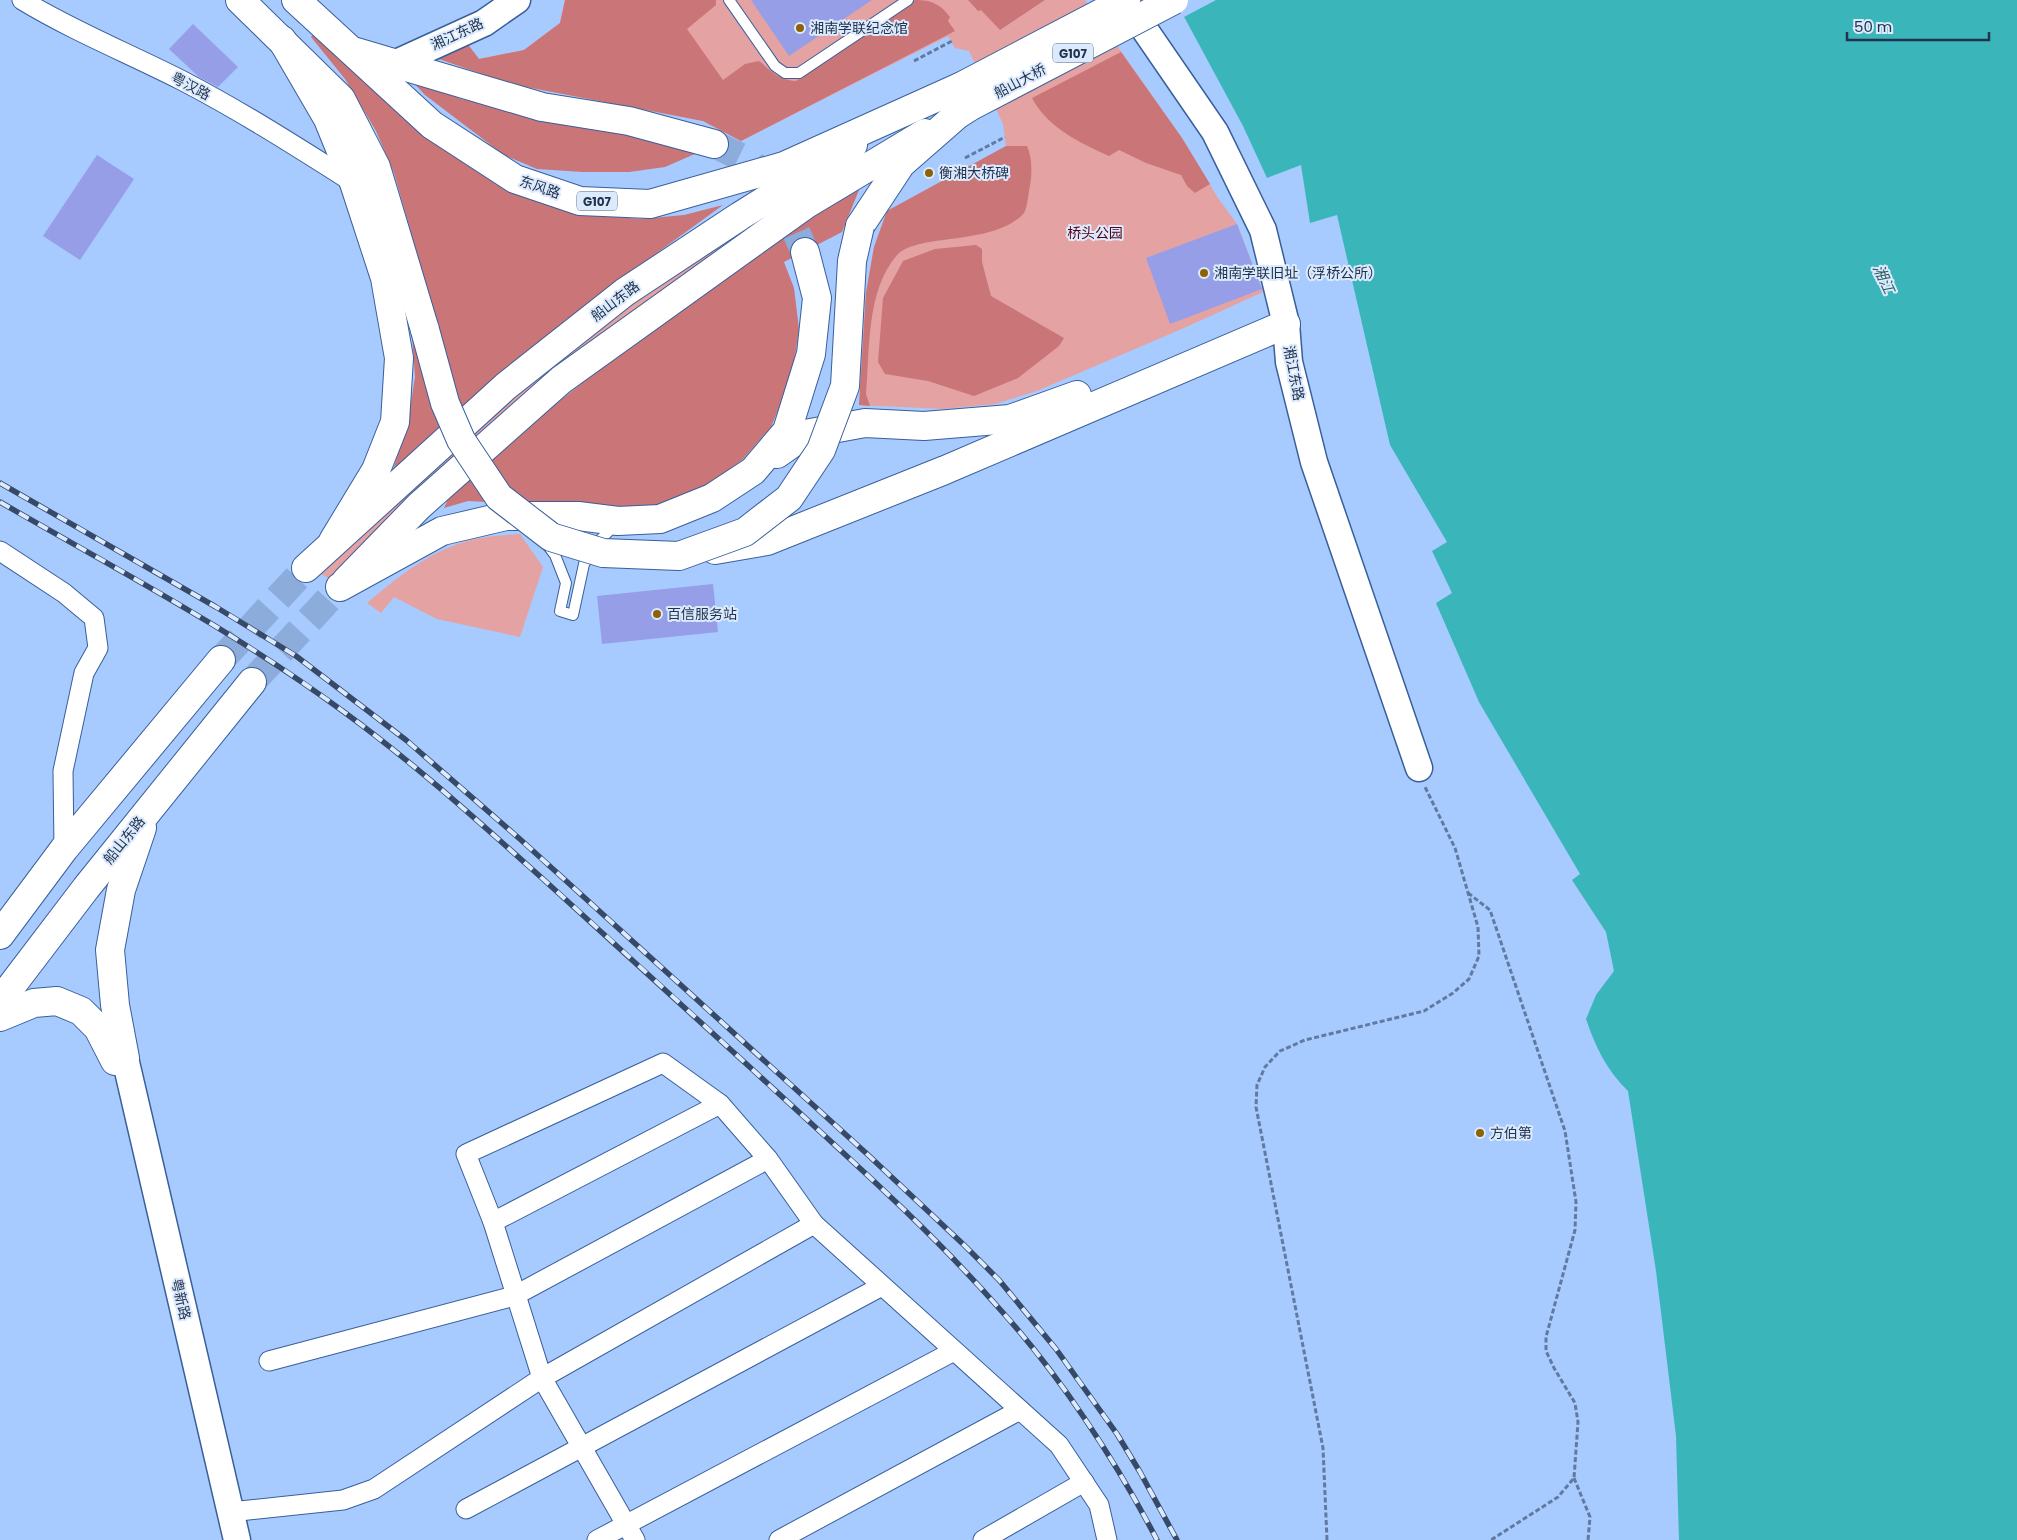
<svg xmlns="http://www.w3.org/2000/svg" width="2017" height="1540" font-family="Poppins,'Noto Sans SC',sans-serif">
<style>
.green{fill:#e4a2a3}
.forest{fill:#ca7578}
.water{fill:#3ab6bb}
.pier{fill:#a7caff}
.building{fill:#969ee7}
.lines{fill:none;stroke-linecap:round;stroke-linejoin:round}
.primary-tunnel{stroke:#8cacdb;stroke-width:28;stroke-dasharray:28 14;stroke-linecap:butt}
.highway-tunnel{stroke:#8cacdb;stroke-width:28;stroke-dasharray:28 14;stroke-linecap:butt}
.lane-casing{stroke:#395f9a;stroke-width:12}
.street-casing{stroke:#395f9a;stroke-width:21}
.secondary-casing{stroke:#395f9a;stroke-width:29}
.primary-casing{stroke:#395f9a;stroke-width:30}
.highway-casing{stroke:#395f9a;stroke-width:30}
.path{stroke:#607aa0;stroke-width:3;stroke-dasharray:5 2.5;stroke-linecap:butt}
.lane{stroke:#fff;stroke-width:10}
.street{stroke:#fff;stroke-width:19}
.secondary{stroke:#fff;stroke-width:26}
.primary{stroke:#fff;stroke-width:28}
.highway{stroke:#fff;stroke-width:28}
.rail-casing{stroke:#364a68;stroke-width:5.5}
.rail{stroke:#dceafe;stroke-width:4;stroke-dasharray:11;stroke-linecap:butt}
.highway-bridge-casing{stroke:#395f9a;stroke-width:30;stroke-linecap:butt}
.highway-bridge{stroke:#fff;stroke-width:28}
.poi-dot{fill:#8c6204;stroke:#dceafe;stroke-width:2}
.labels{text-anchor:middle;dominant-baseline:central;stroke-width:4;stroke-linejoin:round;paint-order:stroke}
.shield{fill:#dceafe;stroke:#5a6a82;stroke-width:1}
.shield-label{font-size:12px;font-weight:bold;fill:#22334d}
.poi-label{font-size:14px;fill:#22334d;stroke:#dceafe;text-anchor:start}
.street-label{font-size:14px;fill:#22334d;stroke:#dceafe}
.park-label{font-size:14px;fill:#540414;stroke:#dceafe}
.water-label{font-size:15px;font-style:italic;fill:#2c5f60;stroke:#dceafe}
</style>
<rect width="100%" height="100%" fill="#a7caff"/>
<!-- green -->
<g class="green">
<polygon points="565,0 1085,0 1182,138 1218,198 1237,224 1263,292 1184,328 1037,391 995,404 943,409 859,405 866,293 874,247 887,211 1006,146 1003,124 969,51 955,48 948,36 741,141 703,121 511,84 439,59 466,42 479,59 524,50 560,23"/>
<polygon points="741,230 735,238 332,580 321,574 441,457 602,320"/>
<path d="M 520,534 L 543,567 L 520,637 L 437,619 L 394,597 L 381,613 L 367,603 C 399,576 432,549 475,539 C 489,536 505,535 520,534 Z"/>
</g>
<!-- forest -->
<g class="forest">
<path d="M 565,0 L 716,0 L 716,5 L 687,29 L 723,80 L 745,64 L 759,61 C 773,72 776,79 796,81 L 915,0 C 932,0 940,4 950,17 L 948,21 L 955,31 L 741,141 L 703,121 L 511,84 L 439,59 L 466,42 L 479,59 L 524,50 L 560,23 Z"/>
<polygon points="968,0 1045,0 1000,30 981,10 978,11"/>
<polygon points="316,30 541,201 590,215 641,219 684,215 723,205 610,287 391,477 408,421 415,377 412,334 438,326 394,173 376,131 345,79 311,37"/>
<path d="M 1121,52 L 1182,138 L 1210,184 L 1195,193 L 1187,186 L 1181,175 L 1146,163 L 1119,150 L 1109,156 C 1080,143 1047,127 1032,98 Z"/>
<polygon points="408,77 461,99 704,150 665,167 629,172 583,172 537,169 504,155 425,95"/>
<path d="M 1006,146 L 1027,146 C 1033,159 1032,177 1029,191 C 1028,197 1027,208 1024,213 C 1003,238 950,237 920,244 C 912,246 902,249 897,255 C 866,291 870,349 866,394 L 870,406 L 859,405 L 866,293 L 874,247 L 887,211 Z"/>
<polygon points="853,188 859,190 842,232 784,262 794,288 799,329 792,376 771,427 742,460 702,490 653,508 600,512 543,505 468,501 444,508 451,493 533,422 659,322"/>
<polygon points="976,245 982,249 982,262 991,296 1064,338 1059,346 1018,378 974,396 928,381 885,374 878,362 883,298 903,261 935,249"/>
</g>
<!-- water -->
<path class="water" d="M 1175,0 L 2017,0 L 2017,1540 L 1679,1540 L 1676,1436 L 1656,1271 L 1628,1091 C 1607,1071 1595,1046 1586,1019 L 1596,995 L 1614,971 L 1606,932 L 1572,880 L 1580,874 L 1479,702 L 1436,603 L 1452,593 L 1432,551 L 1447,542 L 1390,445 L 1337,215 L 1310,223 L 1301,165 L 1267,178 L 1243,126 Z"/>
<!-- pier -->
<polygon class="pier" points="1172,0 1216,0 1182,18"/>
<!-- building -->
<g class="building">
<polygon points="751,0 872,0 789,56"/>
<polygon points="193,24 238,67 218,87 199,77 169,49"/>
<polygon points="97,155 134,179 80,260 43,236"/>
<polygon points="1237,224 1262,289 1170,324 1146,258"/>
<polygon points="713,584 718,632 602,644 597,596"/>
</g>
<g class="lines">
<!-- primary-tunnel -->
<g class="primary-tunnel">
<polyline points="221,660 306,568"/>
<polyline points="252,682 340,587"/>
</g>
<!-- highway-tunnel -->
<polyline class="highway-tunnel" points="714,144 751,162 783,203 805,252"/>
<defs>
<g id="lane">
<polyline points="729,0 775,66 785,73 799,73 908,0"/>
<polyline points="545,542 555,555 566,583 560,611 573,615 584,564 601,539 615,525"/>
</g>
<g id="street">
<path d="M 22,0 C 73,31 128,53 181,80 C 241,111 297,147 354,183"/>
<polyline points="0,551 64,593 94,618 98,648 84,673 63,771 64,849"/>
<polyline points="493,1222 720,1104"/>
<polyline points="269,1361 514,1296 768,1159"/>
<polyline points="466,1509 882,1286"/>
<polyline points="230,1512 343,1500 374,1489 542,1378 814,1224"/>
<polyline points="597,1540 954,1351"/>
<polyline points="635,1540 542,1378 493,1222 466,1154 663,1063 720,1104 768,1159 814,1224 1059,1445 1099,1505 1107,1540"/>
<polyline points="779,1540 1020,1410"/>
<polyline points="983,1540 1084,1482"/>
</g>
<g id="secondary">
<polyline points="1125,1 1215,132 1263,230 1286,324 1289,362 1314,462 1419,768"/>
<polyline points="394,64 484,23 517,0"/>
<polyline points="125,1058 237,1540"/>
</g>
<g id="primary">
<polyline points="306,568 506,386 625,292 740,216 853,145"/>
<polyline points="346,581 419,506 561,380 805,205 925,133"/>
<polyline points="0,935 64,849 221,660"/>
<polyline points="0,1001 86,888 252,682"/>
<polyline points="0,1017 34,1003 57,1001 81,1011 98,1028 115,1061"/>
<polyline points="125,1058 115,1005 110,950 121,890 142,828"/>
</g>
<g id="highway">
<polyline points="240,0 341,99 376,167 425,330"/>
<polyline points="296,0 432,125 515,179 580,201 650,204 784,166 962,86"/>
<polyline points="282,40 328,119 354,183 385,278 399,358 395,422 376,470 333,541"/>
<polyline points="356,52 542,107 629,121 714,144"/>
<polyline points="860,226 901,164 957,115 971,106"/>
<polyline points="777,454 805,434 865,423 924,426 1010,419 1077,395"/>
<polyline points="715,550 767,541 945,470 1286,324"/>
<polyline points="340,587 442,531 506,516 578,516 618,521 660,519 712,498 753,471 787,431 811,354 817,298 805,252"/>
</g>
</defs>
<!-- lane casing -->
<use href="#lane" class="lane-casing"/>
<!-- street casing -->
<use href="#street" class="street-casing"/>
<!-- secondary casing -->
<use href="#secondary" class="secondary-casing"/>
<!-- primary casing -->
<use href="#primary" class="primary-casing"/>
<!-- highway casing -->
<use href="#highway" class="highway-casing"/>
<!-- path -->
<g class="path">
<polyline points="914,61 952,41"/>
<polyline points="965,158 1005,137"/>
<polyline points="1468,893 1490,910 1565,1131 1576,1202 1575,1230 1546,1337 1546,1351 1554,1368 1575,1403 1578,1422 1574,1478 1558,1497 1491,1540"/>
<polyline points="1574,1478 1590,1517 1588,1540"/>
<polyline points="1327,1540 1323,1448 1256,1107 1257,1085 1265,1067 1280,1051 1305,1040 1424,1011 1453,993 1469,979 1479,956 1478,927 1455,848 1425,787"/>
</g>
<!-- lane -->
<use href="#lane" class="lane"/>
<!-- street -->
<use href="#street" class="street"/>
<!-- secondary -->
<use href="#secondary" class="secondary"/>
<!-- primary -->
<use href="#primary" class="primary"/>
<!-- highway -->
<use href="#highway" class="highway"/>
<defs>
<g id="rail">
<polyline points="0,483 216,607 296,656 406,740 521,840 866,1153 964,1245 999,1280 1056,1349 1117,1434 1140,1472 1177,1540"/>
<path d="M 0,502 C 116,569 236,632 344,712 C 414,763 478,821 543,879 C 613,942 683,1006 753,1070 C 836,1147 922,1221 997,1306 C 1058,1373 1115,1459 1157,1540"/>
</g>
</defs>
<!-- rail casing -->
<use href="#rail" class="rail-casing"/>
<!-- rail -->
<use href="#rail" class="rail"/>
<defs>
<g id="highway-bridge">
<polyline points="962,86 1126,0"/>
<polyline points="971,106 1174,0"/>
<polyline points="425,330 445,403 461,440 499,497 551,537 603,553 679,556 745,532 789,498 821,450 845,386 852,261 860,226"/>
</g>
</defs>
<!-- highway-bridge casing -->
<use href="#highway-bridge" class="highway-bridge-casing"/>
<!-- highway-bridge -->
<use href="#highway-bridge" class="highway-bridge"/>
</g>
<!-- markers -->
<g class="poi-dot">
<circle cx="800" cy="28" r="5"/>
<circle cx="929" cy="173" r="5"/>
<circle cx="1204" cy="273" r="5"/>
<circle cx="657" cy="614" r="5"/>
<circle cx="1480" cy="1133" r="5"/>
</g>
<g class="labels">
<!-- shield labels -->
<g class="shield">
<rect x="1053" y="43.5" width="40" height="19" rx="4"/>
<rect x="577" y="191.5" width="40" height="19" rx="4"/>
</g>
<g class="shield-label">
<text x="1073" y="53">G107</text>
<text x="597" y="201">G107</text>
</g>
<!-- poi labels -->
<g class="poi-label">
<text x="810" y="28">湘南学联纪念馆</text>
<text x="939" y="173">衡湘大桥碑</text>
<text x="1214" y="273">湘南学联旧址（浮桥公所）</text>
<text x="667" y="614">百信服务站</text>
<text x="1490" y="1133">方伯第</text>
</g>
<!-- street labels -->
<g class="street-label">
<text transform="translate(457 34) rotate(-25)">湘江东路</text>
<text transform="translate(1020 81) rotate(-28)">船山大桥</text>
<text transform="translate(191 86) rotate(28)">粤汉路</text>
<text transform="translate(540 187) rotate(19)">东风路</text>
<text transform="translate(615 301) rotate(-37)">船山东路</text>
<text transform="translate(1294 373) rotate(79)">湘江东路</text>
<text transform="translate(124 840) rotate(-51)">船山东路</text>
<text transform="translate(181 1299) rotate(77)">粤新路</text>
</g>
<!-- park labels -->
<g class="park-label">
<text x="1095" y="233">桥头公园</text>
</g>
<!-- water labels -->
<g class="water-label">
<text transform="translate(1884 279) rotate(65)">湘江</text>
</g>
</g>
<!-- scale -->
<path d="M1847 32v8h142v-8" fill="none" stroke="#22334d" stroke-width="2.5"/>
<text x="1854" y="32" font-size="15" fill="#22334d" stroke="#dceafe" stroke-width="4" paint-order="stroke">50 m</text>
</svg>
